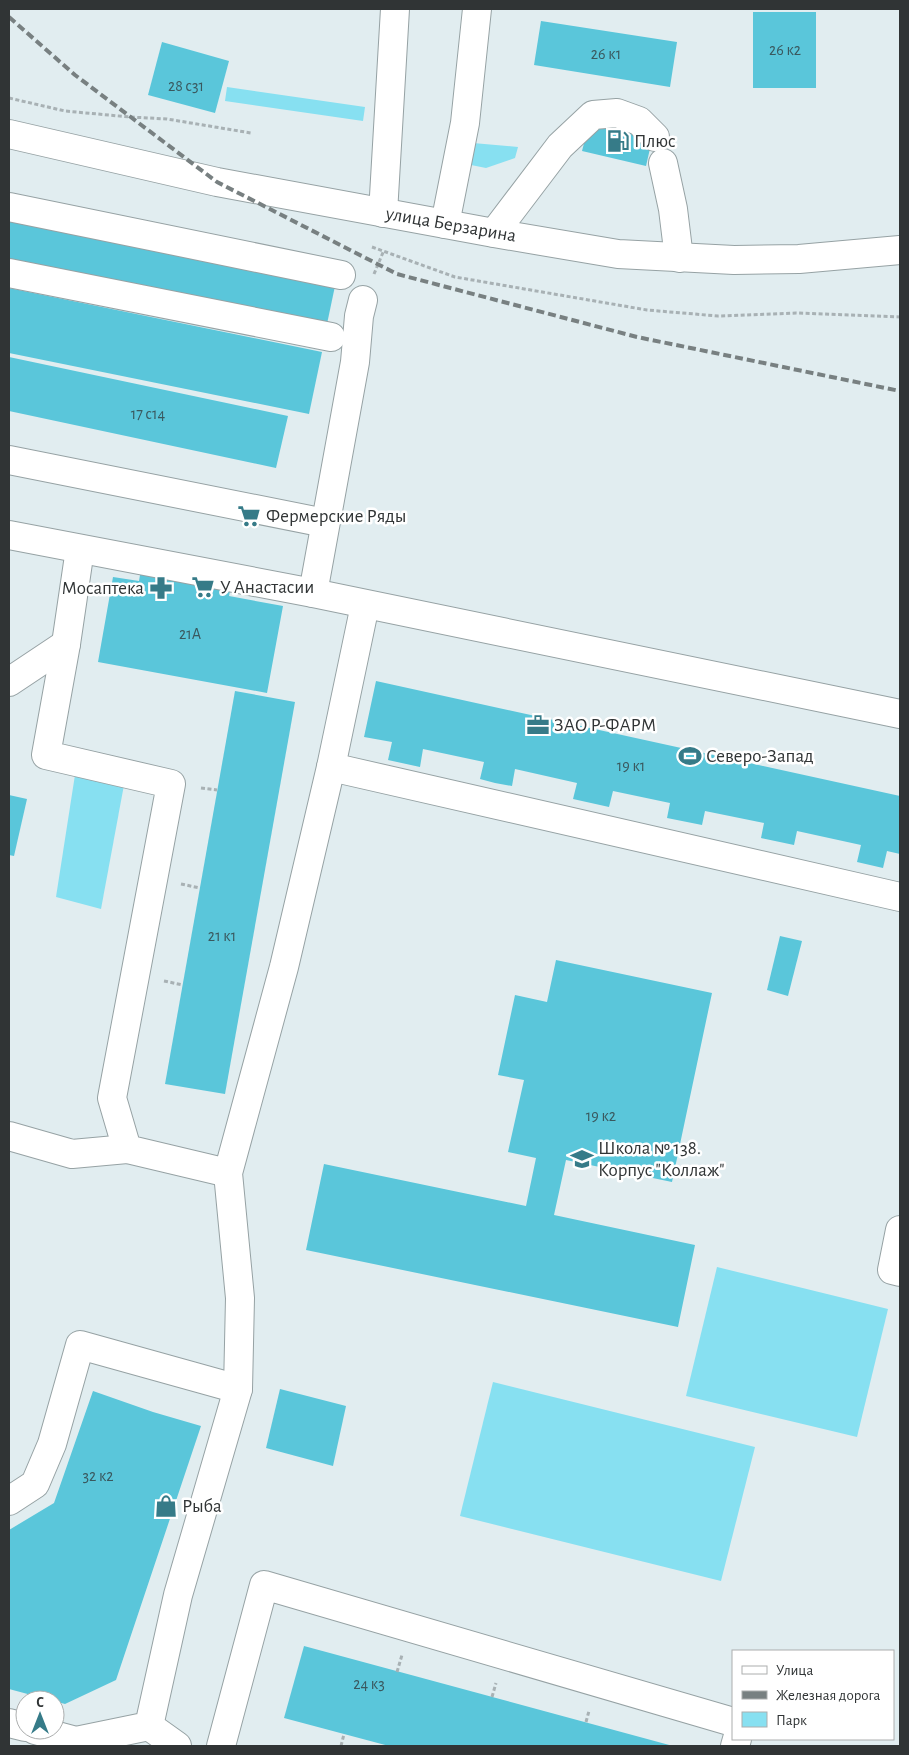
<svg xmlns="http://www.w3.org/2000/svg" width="909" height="1755" font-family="'Alegreya Sans',sans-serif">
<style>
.green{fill:#87e0f1}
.building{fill:#5ac6da}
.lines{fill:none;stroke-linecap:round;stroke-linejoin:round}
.minor-casing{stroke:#96a2a4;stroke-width:30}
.path{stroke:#a8b1b4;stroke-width:3;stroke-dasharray:4 2.5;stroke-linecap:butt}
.minor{stroke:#fff;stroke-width:28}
.rail{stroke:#788081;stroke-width:4;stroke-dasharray:8 4;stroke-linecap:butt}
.labels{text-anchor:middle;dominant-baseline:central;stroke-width:5;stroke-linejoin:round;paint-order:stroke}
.number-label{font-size:16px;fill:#3a585e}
.poi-label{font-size:19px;fill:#303435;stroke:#fff;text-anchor:start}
.street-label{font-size:19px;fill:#303435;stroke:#fff}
</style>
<rect width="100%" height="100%" fill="#e1edf0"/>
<!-- green -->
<g class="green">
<polygon points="227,87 365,107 363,121 225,101"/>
<polygon points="473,143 518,147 515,158 486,168 471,165"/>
<polygon points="77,762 126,774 101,909 56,897"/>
<polygon points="717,1267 888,1309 857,1437 686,1396"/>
<polygon points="493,1382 755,1447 721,1581 460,1516"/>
</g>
<!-- building -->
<g class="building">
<rect x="753" y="12" width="63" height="76"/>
<polygon points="541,21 677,42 670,87 534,65"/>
<polygon points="162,42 229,61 215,113 148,95"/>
<polygon points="591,116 654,131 646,166 582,151"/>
<polygon points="9,219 335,286 327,324 9,259"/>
<polygon points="9,288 322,352 309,414 9,353"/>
<polygon points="9,357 288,416 276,468 9,411"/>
<polygon points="141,569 231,586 229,596 283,606 267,693 98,662 113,577 139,581"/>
<polygon points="376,681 900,796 900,854 887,851 883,868 857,862 861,845 797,831 794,845 761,838 764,823 705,811 702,825 667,818 670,803 613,791 609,807 573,799 577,783 515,769 512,786 495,783 480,779 484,762 423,749 420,767 388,760 392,742 364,737"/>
<polygon points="235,691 295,702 225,1094 165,1084"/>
<polygon points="9,795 27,799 14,856 9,855"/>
<polygon points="780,936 802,941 788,996 767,990"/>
<polygon points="556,960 712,993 672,1182 566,1160 554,1215 695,1245 678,1327 306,1250 324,1164 526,1206 536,1158 508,1152 524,1080 498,1075 515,995 547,1002"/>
<polygon points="280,1389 346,1406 333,1466 266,1448"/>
<polygon points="93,1391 153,1412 201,1426 116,1680 65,1704 9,1689 9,1530 54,1503"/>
<polygon points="304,1646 673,1746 389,1746 284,1718"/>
</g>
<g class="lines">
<defs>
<g id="minor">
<polyline points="9,134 217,182 494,233 618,254 734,260 799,259 900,250"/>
<polyline points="663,163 673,209 679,258"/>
<polyline points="9,207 341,275"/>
<polyline points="383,213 395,9"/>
<polyline points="445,224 465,123 477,9"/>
<polyline points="494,233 560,146 593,115 617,113 639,121 655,137"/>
<polyline points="9,273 331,337"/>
<polyline points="9,460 325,523"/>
<polyline points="9,535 313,593 900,714"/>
<polyline points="80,549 66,644 46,755 171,784 112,1098 127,1149 228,1173"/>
<polyline points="313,593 355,362 359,316 363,300"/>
<polyline points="9,682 66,644"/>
<polyline points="331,767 900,897"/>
<polyline points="9,1136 72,1154 127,1149"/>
<polyline points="900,1230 892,1270 900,1272"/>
<polyline points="9,1501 35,1484 52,1444 80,1345 238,1389"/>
<polyline points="9,1723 25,1727"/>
<polyline points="149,1726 177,1746"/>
<polyline points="35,1730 76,1741 149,1726 178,1595 238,1389 240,1298 228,1173 284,967 331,767 365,605"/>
<polyline points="221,1746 264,1585 733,1722"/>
<polyline points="735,1746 737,1739"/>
</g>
</defs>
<!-- minor casing -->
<use href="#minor" class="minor-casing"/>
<!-- path -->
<g class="path">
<polyline points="9,98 65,111 130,117 167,119 251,133"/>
<polyline points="372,247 455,277 647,310 718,316 796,313 900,317"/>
<polyline points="374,274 384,250"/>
<polyline points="201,788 217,790"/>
<polyline points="181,884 200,888"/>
<polyline points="164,981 183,985"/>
<polyline points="397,1672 402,1655"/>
<polyline points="492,1697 496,1683"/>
<polyline points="586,1722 589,1711"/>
<polyline points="341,1746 344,1734"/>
</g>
<!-- minor -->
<use href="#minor" class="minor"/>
<!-- rail -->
<polyline class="rail" points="9,17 75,75 217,182 397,274 637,337 900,391"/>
</g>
<!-- icons -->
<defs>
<symbol id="fuel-bare" viewBox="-9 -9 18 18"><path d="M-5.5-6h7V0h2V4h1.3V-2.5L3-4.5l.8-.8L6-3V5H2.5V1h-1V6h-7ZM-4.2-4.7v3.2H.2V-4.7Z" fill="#367b88" stroke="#fff" stroke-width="2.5" paint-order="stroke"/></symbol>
<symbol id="supermarket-bare" viewBox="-9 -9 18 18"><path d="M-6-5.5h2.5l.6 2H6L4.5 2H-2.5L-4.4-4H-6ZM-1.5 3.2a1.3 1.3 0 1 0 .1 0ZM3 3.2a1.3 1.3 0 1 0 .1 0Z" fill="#367b88" stroke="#fff" stroke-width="2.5" paint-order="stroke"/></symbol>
<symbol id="pharmacy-bare" viewBox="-9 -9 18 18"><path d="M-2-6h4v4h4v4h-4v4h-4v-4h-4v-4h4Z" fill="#367b88" stroke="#fff" stroke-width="2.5" paint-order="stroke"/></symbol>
<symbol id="office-bare" viewBox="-9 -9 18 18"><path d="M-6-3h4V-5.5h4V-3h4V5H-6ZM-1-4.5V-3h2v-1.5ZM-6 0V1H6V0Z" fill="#367b88" stroke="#fff" stroke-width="2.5" paint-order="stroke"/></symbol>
<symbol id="stadium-bare" viewBox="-9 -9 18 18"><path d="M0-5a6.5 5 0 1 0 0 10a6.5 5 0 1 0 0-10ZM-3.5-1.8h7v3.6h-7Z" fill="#367b88" stroke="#fff" stroke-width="2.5" paint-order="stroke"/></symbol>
<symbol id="school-bare" viewBox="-9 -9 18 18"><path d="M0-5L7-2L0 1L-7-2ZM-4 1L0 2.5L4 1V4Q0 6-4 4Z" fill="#367b88" stroke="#fff" stroke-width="2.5" paint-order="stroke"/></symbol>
<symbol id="shop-bare" viewBox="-9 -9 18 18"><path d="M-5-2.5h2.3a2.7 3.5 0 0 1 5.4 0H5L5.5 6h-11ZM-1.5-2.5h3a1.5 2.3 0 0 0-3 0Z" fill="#367b88" stroke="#fff" stroke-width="2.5" paint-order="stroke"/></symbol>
</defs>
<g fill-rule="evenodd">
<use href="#fuel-bare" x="602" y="125" width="32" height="32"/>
<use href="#supermarket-bare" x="233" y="500" width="32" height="32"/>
<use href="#supermarket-bare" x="187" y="571" width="32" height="32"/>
<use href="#pharmacy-bare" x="145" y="572" width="32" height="32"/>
<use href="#office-bare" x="522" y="709" width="32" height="32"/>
<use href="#stadium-bare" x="674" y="740" width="32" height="32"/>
<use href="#school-bare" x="566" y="1143" width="32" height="32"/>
<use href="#shop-bare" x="150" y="1490" width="32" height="32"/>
</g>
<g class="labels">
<!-- number labels -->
<g class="number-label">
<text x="785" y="50">26 к2</text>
<text x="606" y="54">26 к1</text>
<text x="186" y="86">28 с31</text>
<text x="148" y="414">17 с14</text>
<text x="190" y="634">21А</text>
<text x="631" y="766">19 к1</text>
<text x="222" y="936">21 к1</text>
<text x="601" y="1116">19 к2</text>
<text x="98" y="1476">32 к2</text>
<text x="369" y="1684">24 к3</text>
</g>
<!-- poi labels -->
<g class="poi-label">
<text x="634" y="141">Плюс</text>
<text x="266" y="516">Фермерские Ряды</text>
<text x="220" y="587">У Анастасии</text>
<text x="144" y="588" text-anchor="end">Мосаптека</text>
<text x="554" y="725">ЗАО Р-ФАРМ</text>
<text x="706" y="756">Северо-Запад</text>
<text x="598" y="1148">Школа № 138.<tspan x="598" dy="22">Корпус "Коллаж"</tspan></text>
<text x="182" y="1506">Рыба</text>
</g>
<!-- street labels -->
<g class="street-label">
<text transform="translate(451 225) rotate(10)">улица Берзарина</text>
</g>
</g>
<!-- border -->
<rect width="909" height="1755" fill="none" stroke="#303435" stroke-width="20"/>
<!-- legend -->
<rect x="732" y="1650" width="162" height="90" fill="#ffffff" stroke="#acaeae"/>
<rect x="742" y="1666" width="25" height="8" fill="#ffffff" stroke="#acaeae"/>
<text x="776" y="1675" font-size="15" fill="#303435">Улица</text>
<rect x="742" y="1691" width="25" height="8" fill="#788081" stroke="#acaeae"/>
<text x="776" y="1700" font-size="15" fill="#303435">Железная дорога</text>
<rect x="742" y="1712" width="25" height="15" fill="#87e0f1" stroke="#acaeae"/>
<text x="776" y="1725" font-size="15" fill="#303435">Парк</text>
<!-- north arrow -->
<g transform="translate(40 1715)"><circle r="24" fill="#ffffff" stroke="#acaeae"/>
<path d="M0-4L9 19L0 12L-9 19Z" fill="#367b88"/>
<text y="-8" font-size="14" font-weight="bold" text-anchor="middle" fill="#303435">С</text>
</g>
</svg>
